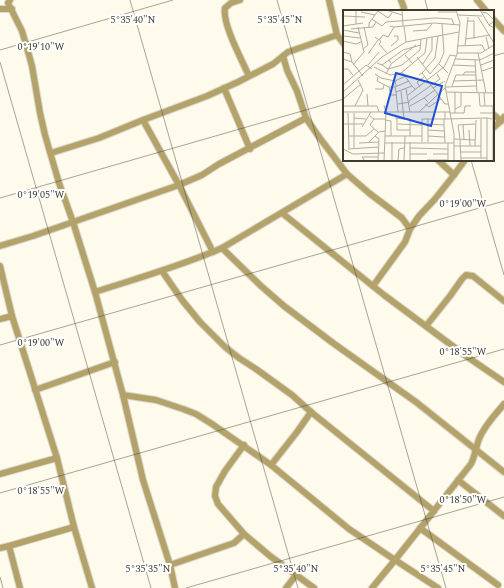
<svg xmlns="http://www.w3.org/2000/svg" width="504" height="588" font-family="Spectral,serif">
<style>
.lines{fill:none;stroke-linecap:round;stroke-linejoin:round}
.street-casing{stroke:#dbd8ca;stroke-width:8}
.street{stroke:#b3a36b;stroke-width:6}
.ticks{fill:none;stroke:#3e3b2e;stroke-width:1;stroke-opacity:0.45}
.inset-road{fill:none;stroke:#b1aea0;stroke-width:1}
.view{fill:#1d4ed8;fill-opacity:0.15;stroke:#1d4ed8;stroke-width:2}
.inset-edge{fill:none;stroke:#3e3b2e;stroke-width:2}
.ticks-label{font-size:10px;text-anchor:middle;fill:#3e3b2e;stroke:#fff;stroke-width:4;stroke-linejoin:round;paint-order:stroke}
</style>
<rect width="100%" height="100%" fill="#fefaec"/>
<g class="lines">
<defs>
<g id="street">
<polyline points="10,0 8,3 22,31 27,48 32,66 40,113 45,135 59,183 73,222 95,292 123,395 143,480 170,565 175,588"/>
<path d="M 240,0 L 231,3 L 225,8 C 222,24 242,60 249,76"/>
<polyline points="329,0 337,35 344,44"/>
<polyline points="401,0 404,8 403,11"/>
<polyline points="477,0 486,11"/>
<polyline points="0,9 12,9"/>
<polyline points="493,19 504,31"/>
<polyline points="337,35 288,52 283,56 287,70 297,91 306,118 319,137 347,174 369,193 402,218 410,229 405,242 373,286"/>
<polyline points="224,88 250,149"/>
<polyline points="493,114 501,121"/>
<polyline points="143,120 179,185 213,252"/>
<polyline points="493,128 501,121 504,117"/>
<polyline points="51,153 99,138 143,120 207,96 238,82 273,64 283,56"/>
<polyline points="438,160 454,175"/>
<polyline points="282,213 384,295 466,356 504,382"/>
<polyline points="410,229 419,216 435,199 454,175 465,160"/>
<polyline points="0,246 33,236 179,185 202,175 219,164 306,118"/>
<polyline points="222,248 261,286 284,306 333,343 416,402 504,472"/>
<polyline points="0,266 12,316 0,319"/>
<polyline points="162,271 182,300 200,322 225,347 239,358 256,369 292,395 311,412 297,432 271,465"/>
<path d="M 95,292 C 138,278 181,266 222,248 L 347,174"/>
<polyline points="12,316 57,458"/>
<polyline points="426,326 450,296 462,279 466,275 473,276 504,301"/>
<polyline points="35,390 115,362"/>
<polyline points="123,395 156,400 183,409 196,414 212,424 271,465 349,529 395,560 438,588"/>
<polyline points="311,412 434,511"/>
<polyline points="244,445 225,471 216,487 215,496 218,504 244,534 270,556 314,588"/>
<polyline points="0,474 57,458 74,527"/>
<polyline points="458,480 504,516"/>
<polyline points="420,528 498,585"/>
<polyline points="0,548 9,546"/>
<polyline points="170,565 234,543 244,534"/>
<polyline points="20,588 9,546 74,527 92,588"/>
<polyline points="286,588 296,575"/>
<path d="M 372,588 L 395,560 L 471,464 C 475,456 476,447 479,439 C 484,426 495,415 504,404"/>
</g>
</defs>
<!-- street casing -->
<use href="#street" class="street-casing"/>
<!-- street -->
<use href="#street" class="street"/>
</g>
<!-- ticks -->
<path class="ticks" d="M 130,0 L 298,588M 277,0 L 446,588M 425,0 L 428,11M 0,50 L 173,0M 493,56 L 504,53M 0,62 L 151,588M 471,160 L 504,275M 0,198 L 344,99M 0,345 L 504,201M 0,493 L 504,349M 0,577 L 3,588M 186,588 L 504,497"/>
<!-- overview -->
<g transform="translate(343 10)">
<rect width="151" height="151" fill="#fefaec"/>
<path class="inset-road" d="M 43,0 L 59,5M 59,0 L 60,16M 120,0 L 135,0M 137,0 L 146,15M 35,1 L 45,8 L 49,3M 18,2 L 32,5M 95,2 L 113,2M 139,2 L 144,3 L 151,10M 115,5 L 139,6M 0,6 L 22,7M 135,7 L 151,33M 29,9 L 39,16 L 43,12 L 92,8 L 109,9 L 111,15M 124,11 L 131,11 L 131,29M 151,11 L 146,15 L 151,18M 13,14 L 13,0M 0,16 L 20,13M 47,16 L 51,17 L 91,13 L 117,15M 61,16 L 63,32M 26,17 L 26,13 L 35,1M 8,19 L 30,17 L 33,12M 0,20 L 16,23M 70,21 L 84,20 L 89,14M 0,26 L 17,28M 32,27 L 36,30 L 40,25 L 45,27 L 51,17M 143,27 L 146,39M 36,29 L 38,32 L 36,34 L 44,43M 123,29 L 147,25M 0,31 L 13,34 L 18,32M 48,36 L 55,30 L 55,26 L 51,26M 114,36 L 139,35 L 142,41M 122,36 L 125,7M 20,39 L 25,35 L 21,17M 0,42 L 7,44 L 9,52M 114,43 L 138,43 L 151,35M 135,43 L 143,83M 25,44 L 35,30M 62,45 L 70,54M 74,47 L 87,64M 0,49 L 9,52 L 20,66M 112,49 L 137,50 L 151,43M 132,50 L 134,83M 34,53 L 39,55 L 46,50M 48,53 L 46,50 L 60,40 L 78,35M 80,54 L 89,40 L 89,27M 96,54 L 105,63M 10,55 L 21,42 L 15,17M 25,55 L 36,42M 39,55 L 45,59 L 59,55 L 77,40 L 78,29M 110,55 L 132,56M 138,55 L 151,50M 31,57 L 47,65 L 58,63 L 82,43 L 84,28M 0,59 L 5,59 L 10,65M 139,61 L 151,57M 59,62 L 69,76M 79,63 L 92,48 L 95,26M 32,64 L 38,68 L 52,71 L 53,76M 43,64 L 48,54 L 73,35M 87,64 L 97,52 L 101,42 L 99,14M 76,65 L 79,63 L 102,94 L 105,94M 120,65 L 122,62 L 133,62M 35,67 L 34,71 L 46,77 L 52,77 L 66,71M 52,71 L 63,66M 110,71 L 141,70M 0,75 L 23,55 L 29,59M 109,76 L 113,65 L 133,65M 46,77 L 48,85 L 54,85M 52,77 L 53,82 L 69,76 L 73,80M 77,77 L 74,72 L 81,67M 102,77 L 133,76M 90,78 L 102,71M 32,79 L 40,79 L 41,75M 63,79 L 67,102M 0,82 L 39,47 L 63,32 L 116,22M 53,82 L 55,102M 103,82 L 151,83M 136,83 L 137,96 L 150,96M 141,83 L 142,96M 24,84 L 25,96M 65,85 L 101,57 L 107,45 L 113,46M 81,88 L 92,80M 0,89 L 18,74M 66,91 L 97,69 L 94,64M 55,94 L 67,92M 82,94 L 86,97 L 98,89M 41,95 L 43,102 L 41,151M 0,96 L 34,96 L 36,102M 12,96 L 20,80 L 15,70M 67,96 L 81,88 L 85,92M 150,96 L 150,151M 112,99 L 118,96 L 118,83M 0,102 L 42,102M 43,102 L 107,102M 76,102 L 102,78M 102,102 L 102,109 L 144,108M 5,103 L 6,138M 107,103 L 121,103 L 122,96 L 128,96M 112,103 L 112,82M 137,103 L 150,103M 27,106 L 31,109 L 42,109M 11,108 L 23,109M 52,108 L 61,109 L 58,81M 54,108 L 54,120 L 67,120M 31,109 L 27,115 L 35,122M 61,109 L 67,109 L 67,126M 101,109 L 101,115 L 85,114 L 85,109 L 102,109M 138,109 L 138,148M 42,110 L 48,111 L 48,126M 0,114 L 20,114M 55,114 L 79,115M 120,114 L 121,130M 101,115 L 102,133M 19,117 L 28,102M 85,120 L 101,121M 126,120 L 127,136M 5,126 L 23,126 L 31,119M 32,126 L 36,129 L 35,151M 42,126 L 79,126M 85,126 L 101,127M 111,129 L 132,130M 117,129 L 115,115 L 132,114M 117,130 L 118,151M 26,132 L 36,122 L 42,121M 79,132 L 79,109 L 85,109M 85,132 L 85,114M 16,133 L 36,132M 42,133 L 111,133M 111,136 L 138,136M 132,136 L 133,110M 11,138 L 11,103M 67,138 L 105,139M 0,139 L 10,144 L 41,143M 5,139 L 36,137M 118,142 L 138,142M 67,144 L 84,144M 90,144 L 105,144M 118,148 L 144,148M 84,150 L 105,150M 105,150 L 105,133M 22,151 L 19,147 L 35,147M 49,151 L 49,132M 55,151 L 56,139 L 61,138M 61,151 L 62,126M 67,151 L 67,132M 111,151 L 111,124 L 102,76 L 114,44 L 117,13 L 113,0M 144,151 L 144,108 L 149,109"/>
<path class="view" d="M 53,63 L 99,76 L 88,116 L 42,103 Z"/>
<rect width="151" height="151" class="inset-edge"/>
</g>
<g class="ticks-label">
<text x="133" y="23">5°35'40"N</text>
<text x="280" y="23">5°35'45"N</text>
<text x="41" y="50">0°19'10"W</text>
<text x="41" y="198">0°19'05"W</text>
<text x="463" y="207">0°19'00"W</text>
<text x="41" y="346">0°19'00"W</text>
<text x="463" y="355">0°18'55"W</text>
<text x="41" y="494">0°18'55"W</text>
<text x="463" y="503">0°18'50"W</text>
<text x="148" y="572">5°35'35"N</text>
<text x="296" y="572">5°35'40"N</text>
<text x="443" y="572">5°35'45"N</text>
</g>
</svg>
